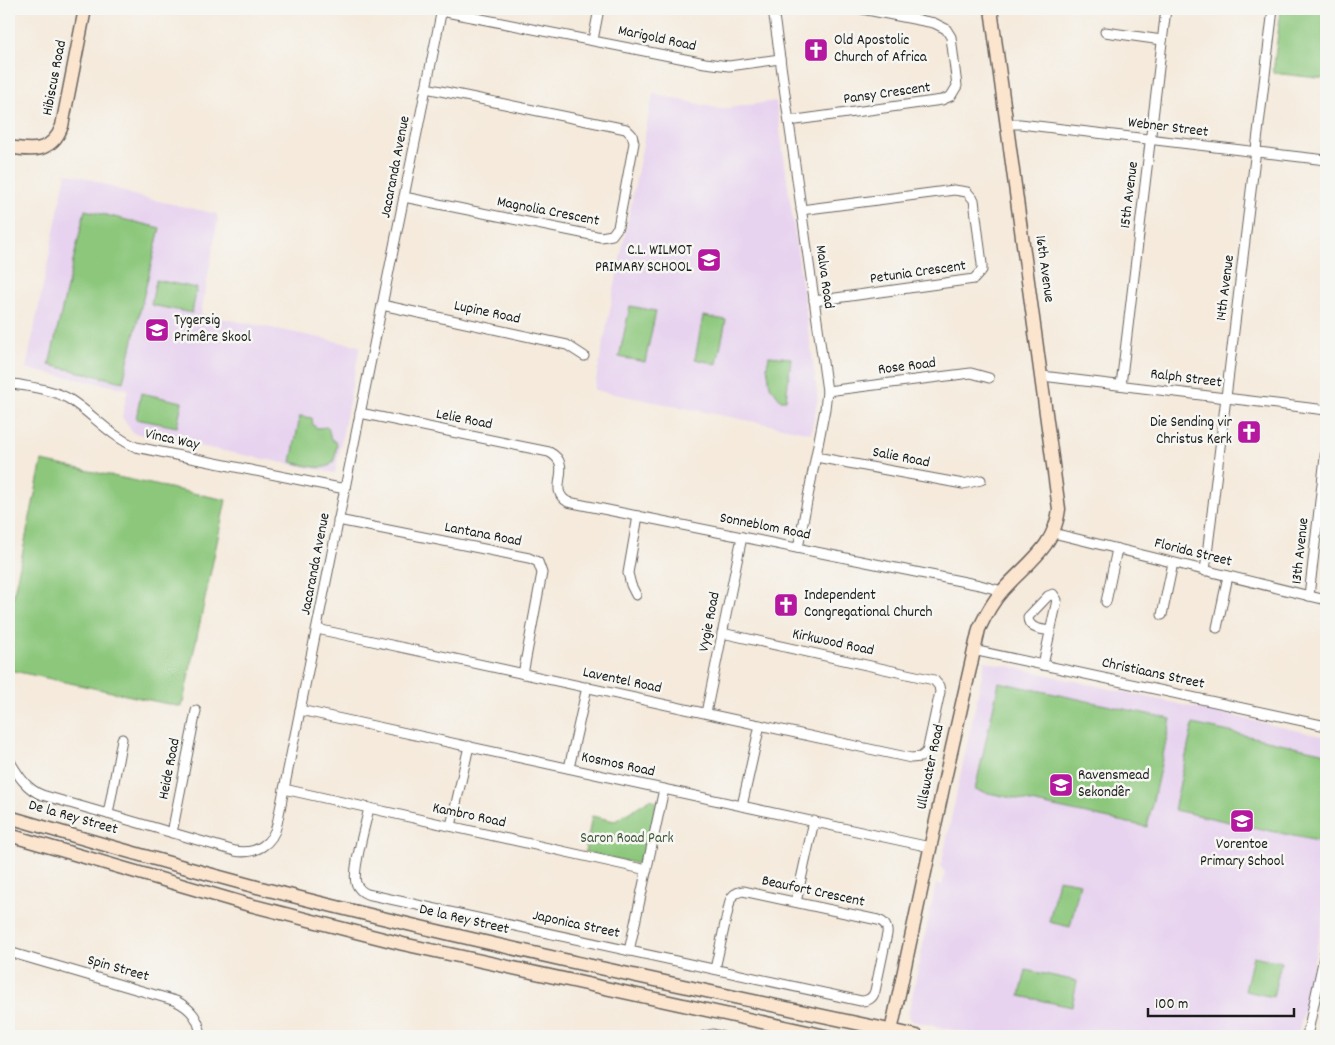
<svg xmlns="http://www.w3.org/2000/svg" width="1335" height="1045" font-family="Dekko,sans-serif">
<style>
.built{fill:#e7d2ef}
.green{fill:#8cc77c;stroke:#54724c}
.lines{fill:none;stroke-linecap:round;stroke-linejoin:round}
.street-casing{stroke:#68645f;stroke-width:11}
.secondary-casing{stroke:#68645f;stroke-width:15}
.street{stroke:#fff;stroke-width:9}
.secondary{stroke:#fce5cf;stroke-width:12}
.labels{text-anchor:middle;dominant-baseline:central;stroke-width:5;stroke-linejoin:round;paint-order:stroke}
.street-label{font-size:15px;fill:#1c1c1c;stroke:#f6f6f2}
.poi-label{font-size:15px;fill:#1c1c1c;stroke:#f6f6f2;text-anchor:start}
.park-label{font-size:15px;fill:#43583e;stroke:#f6f6f2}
</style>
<rect width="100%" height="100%" fill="#f6f6f2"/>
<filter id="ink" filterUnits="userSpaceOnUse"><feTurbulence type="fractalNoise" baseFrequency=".02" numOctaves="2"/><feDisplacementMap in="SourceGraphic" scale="10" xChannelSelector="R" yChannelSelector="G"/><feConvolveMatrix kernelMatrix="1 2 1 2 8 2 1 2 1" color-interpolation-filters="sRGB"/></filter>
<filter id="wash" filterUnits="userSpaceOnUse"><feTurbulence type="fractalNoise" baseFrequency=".0096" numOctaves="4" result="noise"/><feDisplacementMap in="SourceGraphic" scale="20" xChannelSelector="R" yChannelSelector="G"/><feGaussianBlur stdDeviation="1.12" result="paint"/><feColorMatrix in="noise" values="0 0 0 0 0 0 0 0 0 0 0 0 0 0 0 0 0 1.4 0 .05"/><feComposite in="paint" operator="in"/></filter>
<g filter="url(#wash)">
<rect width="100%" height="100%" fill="#f5eadc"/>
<!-- built -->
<g class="built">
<polygon points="653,94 721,109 776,101 818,398 811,433 594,390"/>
<polygon points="66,173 87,178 136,196 217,214 218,220 201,314 360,346 335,473 133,433 122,417 128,389 26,369"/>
<polygon points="985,661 1326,737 1326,905 1298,1036 982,1036 912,1021 908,1015 936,884 942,885 945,873 941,866"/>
</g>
<!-- green -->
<g class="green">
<polygon points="1281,9 1326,11 1326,79 1273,73"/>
<polygon points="85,210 160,228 123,382 49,365"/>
<polygon points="156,280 197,288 192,313 151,305"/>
<polygon points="630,306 656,311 645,362 619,357"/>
<polygon points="703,316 726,320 717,364 695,359"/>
<polygon points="769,356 791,358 786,400 781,400 770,386 767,366"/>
<polygon points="141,393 182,402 177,427 136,419"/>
<path d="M 300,416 L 312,418 L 313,425 L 317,428 L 328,427 L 331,439 L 337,443 C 336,449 336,457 333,462 C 327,473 301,464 291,462 Z"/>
<polygon points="42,461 226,500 182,707 9,670 9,616"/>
<polygon points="999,682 1171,719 1147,827 975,790"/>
<polygon points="1193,724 1326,753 1326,843 1174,810"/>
<polygon points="650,799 656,801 657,804 643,861 638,864 585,852 592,816 615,821"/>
<polygon points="1058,879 1080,883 1070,927 1049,922"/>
<polygon points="1253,956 1281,962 1273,997 1245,991"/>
<polygon points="1026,970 1077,981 1072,1007 1020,996"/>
</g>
</g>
<g filter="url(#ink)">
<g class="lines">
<defs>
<g id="street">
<polyline points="773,9 827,391 825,409 798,548"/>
<polyline points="441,11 705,63 729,66 780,59"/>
<polyline points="1105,32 1162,40"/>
<polyline points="593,40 599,9"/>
<polyline points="789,121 942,100 951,96 957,86 951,37 946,29 934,23 862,9"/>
<polyline points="1007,124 1020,124 1326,160"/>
<polyline points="404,197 601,237 612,235 618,227 634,143 632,135 626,129 426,88"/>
<polyline points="801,210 954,190 967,192 974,200 982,264 982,270 974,279 814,301"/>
<polyline points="382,305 567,345 584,356"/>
<polyline points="1042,376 1326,410"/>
<path d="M 9,383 C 28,387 53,389 69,399 C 93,414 110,436 136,447 L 345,489"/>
<polyline points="1121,385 1166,9"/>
<polyline points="827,391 971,373 989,378"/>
<path d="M 360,413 L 549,452 C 576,466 545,489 568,502 L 980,585 L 1002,591"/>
<polyline points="816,457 963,484 981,480"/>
<polyline points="338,520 529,558 538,562 542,573 523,674"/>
<polyline points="1053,533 1326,600"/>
<polyline points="1205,571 1273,9"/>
<polyline points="636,595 631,585 628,573 638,516"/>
<polyline points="1309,596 1326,449"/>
<polyline points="1106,602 1117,549"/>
<polyline points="1162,615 1173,563"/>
<polyline points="1217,628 1228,576"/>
<polyline points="317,629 911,758 921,757 927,752 940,692 939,686 934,680 722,633"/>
<polyline points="973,650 1326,726"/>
<path d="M 1043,665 L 1057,600 L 1053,594 L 1048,596 L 1028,617 C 1028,629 1041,629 1050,631"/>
<polyline points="300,710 930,847"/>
<polyline points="706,713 742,537"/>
<path d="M 9,760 C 18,775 26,789 42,795 L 235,851 C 255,855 273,844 277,824 L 442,9"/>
<polyline points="569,768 587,687"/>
<polyline points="284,789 647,870"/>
<polyline points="742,806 760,725"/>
<path d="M 369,808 C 366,823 352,870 356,883 C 358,888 362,892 367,894 C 531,930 696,965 861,1001 C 868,1001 873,998 875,991 L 887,934 C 888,928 885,922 878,920 L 743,891 C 737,892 732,894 730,901 L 715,969"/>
<polyline points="108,814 122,739"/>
<polyline points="451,826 469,746"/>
<polyline points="172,833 196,711"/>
<polyline points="796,902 814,821"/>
<polyline points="629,951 664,789"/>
<path d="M 9,952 L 176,1001 C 192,1009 199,1019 201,1036"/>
<polyline points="704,1036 713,1034 721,1036"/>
<polyline points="1307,1036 1326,948"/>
</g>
<g id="secondary">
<path d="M 9,147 C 32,151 52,153 62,126 L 85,9"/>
<path d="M 9,817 C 91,841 174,865 257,887 C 476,943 696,989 917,1036"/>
<polyline points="9,835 246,904 403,944 826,1036"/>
<path d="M 890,1036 L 946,774 L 979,629 C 985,616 993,601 1003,590 C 1027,563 1055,547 1059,509 L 991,9"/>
</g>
</defs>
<!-- street casing -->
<use href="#street" class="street-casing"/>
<!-- secondary casing -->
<use href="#secondary" class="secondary-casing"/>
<!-- street -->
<use href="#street" class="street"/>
<!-- secondary -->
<use href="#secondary" class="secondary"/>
</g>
</g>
<!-- icons -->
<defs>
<symbol id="church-square" viewBox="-11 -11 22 22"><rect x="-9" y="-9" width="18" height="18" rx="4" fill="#b5179e" stroke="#f6f6f2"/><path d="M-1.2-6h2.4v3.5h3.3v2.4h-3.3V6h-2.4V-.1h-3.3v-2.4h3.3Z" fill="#fff"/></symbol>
<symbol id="school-square" viewBox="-11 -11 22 22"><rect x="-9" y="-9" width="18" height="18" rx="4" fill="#b5179e" stroke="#f6f6f2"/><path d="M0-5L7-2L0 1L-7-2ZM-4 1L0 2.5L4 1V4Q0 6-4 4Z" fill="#fff"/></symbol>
</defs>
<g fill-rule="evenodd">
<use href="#church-square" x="802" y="36" width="28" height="28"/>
<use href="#school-square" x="695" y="246" width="28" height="28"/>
<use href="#school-square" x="143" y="316" width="28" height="28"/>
<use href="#church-square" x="1235" y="418" width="28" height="28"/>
<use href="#church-square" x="772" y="591" width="28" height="28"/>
<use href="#school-square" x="1047" y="771" width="28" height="28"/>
<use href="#school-square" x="1228" y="807" width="28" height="28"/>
</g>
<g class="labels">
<!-- street labels -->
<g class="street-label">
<text transform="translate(657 39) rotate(12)">Marigold Road</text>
<text transform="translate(55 78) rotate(-79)">Hibiscus Road</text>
<text transform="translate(887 94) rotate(-8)">Pansy Crescent</text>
<text transform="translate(1168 128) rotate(7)">Webner Street</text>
<text transform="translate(396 167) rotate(-79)">Jacaranda Avenue</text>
<text transform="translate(1130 195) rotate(-83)">15th Avenue</text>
<text transform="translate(548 212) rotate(11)">Magnolia Crescent</text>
<text transform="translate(1044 269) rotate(82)">16th Avenue</text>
<text transform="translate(918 273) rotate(-8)">Petunia Crescent</text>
<text transform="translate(824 277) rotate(82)">Malva Road</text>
<text transform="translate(1226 288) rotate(-83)">14th Avenue</text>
<text transform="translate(487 313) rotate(12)">Lupine Road</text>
<text transform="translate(907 367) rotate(-7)">Rose Road</text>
<text transform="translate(1186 379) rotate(7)">Ralph Street</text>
<text transform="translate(464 420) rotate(11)">Lelie Road</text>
<text transform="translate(172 440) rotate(12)">Vinca Way</text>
<text transform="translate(901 458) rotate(11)">Salie Road</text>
<text transform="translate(765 527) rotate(11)">Sonneblom Road</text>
<text transform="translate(483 535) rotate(11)">Lantana Road</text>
<text transform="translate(1301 551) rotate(-84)">13th Avenue</text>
<text transform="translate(1193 553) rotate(14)">Florida Street</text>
<text transform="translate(316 564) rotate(-79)">Jacaranda Avenue</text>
<text transform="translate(710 622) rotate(-79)">Vygie Road</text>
<text transform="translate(833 643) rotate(12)">Kirkwood Road</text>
<text transform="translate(1153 674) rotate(12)">Christiaans Street</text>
<text transform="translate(622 681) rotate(12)">Laventel Road</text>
<text transform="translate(618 765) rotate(12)">Kosmos Road</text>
<text transform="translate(931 767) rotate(-78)">Ullswater Road</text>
<text transform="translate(170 769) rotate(-79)">Heide Road</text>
<text transform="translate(469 816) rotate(12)">Kambro Road</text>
<text transform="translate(73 818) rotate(16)">De la Rey Street</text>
<text transform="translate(813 892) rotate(12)">Beaufort Crescent</text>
<text transform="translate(464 920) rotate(13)">De la Rey Street</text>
<text transform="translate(576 925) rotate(12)">Japonica Street</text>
<text transform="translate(118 969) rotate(16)">Spin Street</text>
</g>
<!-- poi labels -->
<g class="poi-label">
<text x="834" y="41">Old Apostolic<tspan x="834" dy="17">Church of Africa</tspan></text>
<text x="692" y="251" text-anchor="end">C.L. WILMOT<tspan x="692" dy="17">PRIMARY SCHOOL</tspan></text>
<text x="174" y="321">Tygersig<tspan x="174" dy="17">Primêre Skool</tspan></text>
<text x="1232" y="423" text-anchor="end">Die Sending vir<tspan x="1232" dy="17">Christus Kerk</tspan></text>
<text x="804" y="596">Independent<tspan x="804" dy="17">Congregational Church</tspan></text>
<text x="1078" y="776">Ravensmead<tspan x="1078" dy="17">Sekondêr</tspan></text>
<text x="1242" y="845" text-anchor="middle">Vorentoe<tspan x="1242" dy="17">Primary School</tspan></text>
</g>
<!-- park labels -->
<g class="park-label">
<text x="627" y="839">Saron Road Park</text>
</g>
</g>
<!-- margin -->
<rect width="1335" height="1045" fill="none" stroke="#f6f6f2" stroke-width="30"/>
<!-- scale -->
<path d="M1148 1008v8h146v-8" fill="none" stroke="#1c1c1c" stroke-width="2.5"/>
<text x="1155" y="1008" font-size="15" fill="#1c1c1c" stroke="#f6f6f2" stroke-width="4" paint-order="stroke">100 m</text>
</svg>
